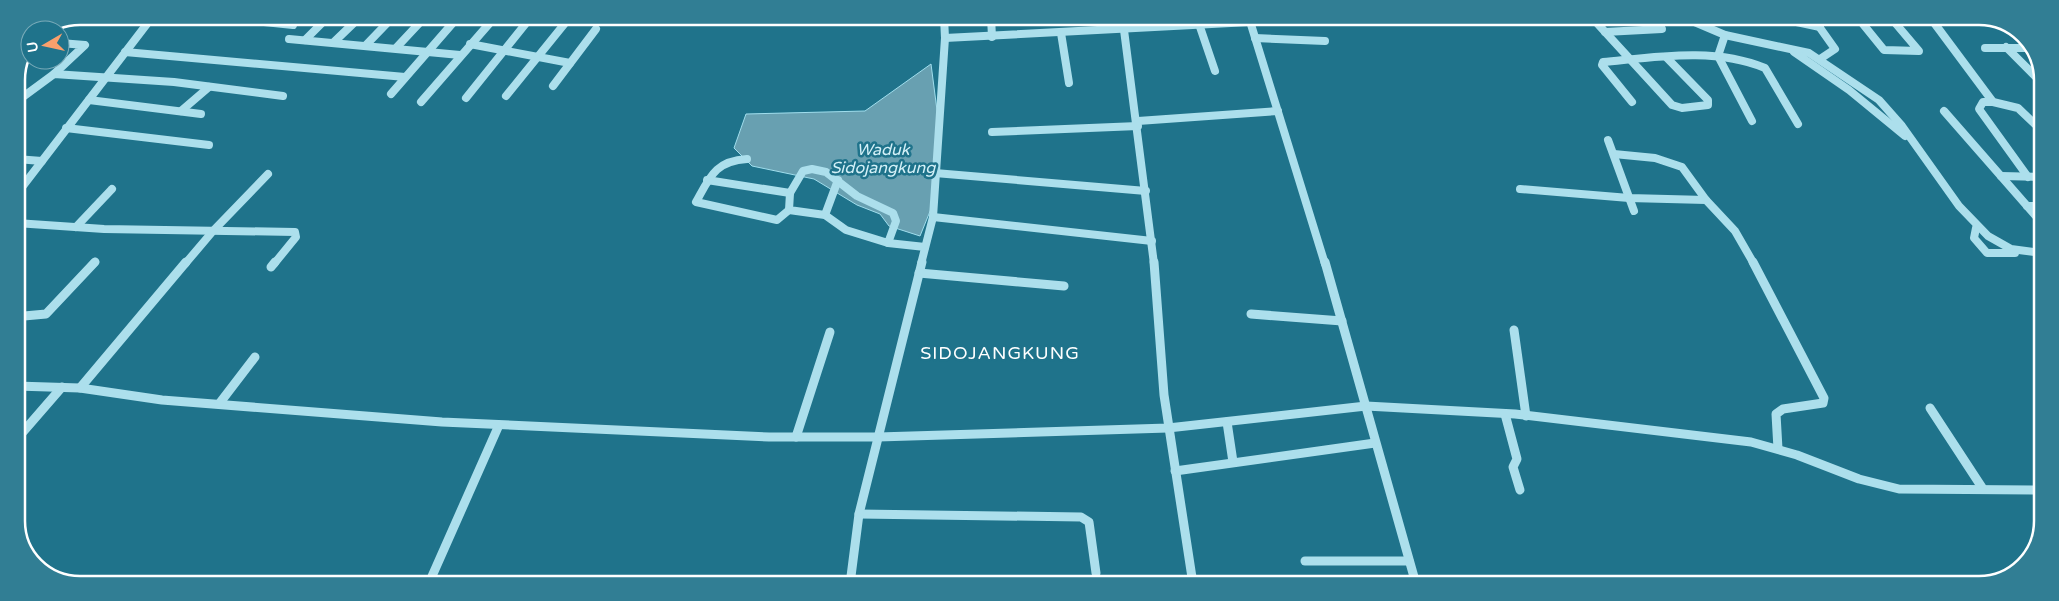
<svg xmlns="http://www.w3.org/2000/svg" width="2059" height="601" font-family="'Varela Round',sans-serif">
<style>
.water{fill:#68a0b1;stroke:#a0deed}
.lines{fill:none;stroke-linecap:round;stroke-linejoin:round}
.minor-far1{stroke:#acdfec;stroke-width:8}
.minor{stroke:#acdfec;stroke-width:9}
.labels{text-anchor:middle;dominant-baseline:central;stroke-width:5;stroke-linejoin:round;paint-order:stroke}
.water-label{font-size:16px;font-style:italic;fill:#d4f1f8;stroke:#1f738b}
.quarter-label{font-size:18px;letter-spacing:1px;fill:#fff;stroke:#1f738b}
.rim{fill:none;stroke:#fff;stroke-width:2.5}
</style>
<rect width="100%" height="100%" fill="#1f738b"/>
<!-- water -->
<polygon class="water" points="931,64 938,118 933,204 920,236 889,226 880,214 857,205 814,179 752,166 734,148 746,114 865,111"/>
<g class="lines">
<!-- minor-far1 -->
<g class="minor-far1">
<polyline points="207,16 293,25"/>
<polyline points="991,17 992,37"/>
<polyline points="1249,18 1325,264"/>
<polyline points="1685,18 1725,35 1809,53 1879,100 1902,126 1959,206 1988,236 2011,249 2042,253"/>
<polyline points="1777,18 1820,27"/>
<polyline points="1813,18 1835,49 1820,59"/>
<polyline points="1858,18 1884,50 1919,51 1891,18"/>
<polyline points="100,19 149,22"/>
<polyline points="1932,20 1993,102 2018,108 2042,131"/>
<polyline points="1596,22 1672,105 1682,108 1708,105 1708,100 1667,58"/>
<polyline points="1199,24 1215,71"/>
<polyline points="1124,30 1154,264"/>
<polyline points="1605,32 1662,29"/>
<polyline points="1061,33 1069,83"/>
<polyline points="1725,35 1718,56 1752,121"/>
<polyline points="945,38 1250,22"/>
<polyline points="1255,38 1325,41"/>
<polyline points="289,39 460,55"/>
<polyline points="305,40 328,17"/>
<polyline points="334,42 360,17"/>
<polyline points="470,44 570,63"/>
<polyline points="366,45 393,17"/>
<polyline points="2006,47 2038,79"/>
<polyline points="396,48 425,17"/>
<polyline points="1985,48 2031,48"/>
<polyline points="125,52 405,77"/>
<polyline points="1794,52 1849,90 1905,136"/>
<polyline points="54,74 85,45 60,43"/>
<polyline points="553,86 596,29"/>
<polyline points="391,94 458,17"/>
<polyline points="506,96 570,17"/>
<polyline points="466,98 531,17"/>
<polyline points="89,100 201,114"/>
<polyline points="16,102 54,74 174,82 283,96"/>
<polyline points="421,102 495,17"/>
<path d="M 1632,102 L 1602,65 L 1603,62 C 1656,57 1715,47 1765,68 L 1798,124"/>
<polyline points="1993,102 1983,102 1979,109 2028,177"/>
<polyline points="181,111 209,87"/>
<polyline points="1944,111 2042,223"/>
<polyline points="1138,121 1278,111"/>
<polyline points="66,128 209,145"/>
<polyline points="992,132 1138,126"/>
<polyline points="1608,140 1634,211"/>
<polyline points="1614,154 1655,158 1682,167 1706,200"/>
<polyline points="16,159 42,161"/>
<path d="M 747,159 C 715,161 710,177 696,202 L 777,220 L 789,210"/>
<polygon points="812,169 826,172 857,196 893,213 896,221 888,243 846,230 825,215 789,210 790,193 803,171"/>
<polyline points="935,173 1146,191"/>
<polyline points="2001,176 2042,177"/>
<polyline points="707,180 790,193"/>
<polyline points="1520,189 1629,198 1706,200 1735,231 1754,264"/>
<polyline points="16,195 153,16"/>
<polyline points="2027,206 2042,206"/>
<polyline points="825,215 838,180"/>
<polyline points="933,217 1152,241"/>
<polyline points="16,223 104,229 295,232 296,237 274,264"/>
<polyline points="76,227 112,189"/>
<polyline points="1976,228 1974,238 1987,253 2015,253"/>
<polyline points="888,243 925,247"/>
<polyline points="93,264 95,262"/>
<polyline points="185,264 213,231 268,174"/>
<polyline points="921,264 933,217 945,38 944,17"/>
</g>
<!-- minor -->
<g class="minor">
<polyline points="1154,262 1164,395 1193,584"/>
<polyline points="1325,262 1416,584"/>
<polyline points="1753,262 1824,398 1823,403 1783,409 1776,414 1778,449"/>
<polyline points="271,267 275,262"/>
<polyline points="919,273 1064,286"/>
<polyline points="1251,314 1342,321"/>
<polyline points="16,321 24,316 46,314 95,262"/>
<polyline points="1514,330 1526,416"/>
<polyline points="16,386 80,388 162,400 442,422 769,437 878,437 1168,428 1366,406 1515,414 1751,442 1797,455 1859,479 1899,489 2041,490"/>
<polyline points="80,388 186,262"/>
<polyline points="219,404 255,357"/>
<polyline points="1930,408 1983,489"/>
<polyline points="1505,414 1517,459 1513,467 1520,490"/>
<polyline points="1227,422 1233,462"/>
<polyline points="796,437 830,332"/>
<polyline points="16,440 62,387"/>
<polyline points="1175,471 1375,443"/>
<polyline points="859,514 1081,517 1089,522 1096,573"/>
<polyline points="1305,561 1409,561"/>
<polyline points="429,583 499,425"/>
<polyline points="850,584 859,514 922,262"/>
</g>
</g>
<g class="labels">
<!-- water labels -->
<g class="water-label">
<text x="883" y="150">Waduk<tspan x="883" dy="18">Sidojangkung</tspan></text>
</g>
<!-- quarter labels -->
<g class="quarter-label">
<text x="1000" y="353">SIDOJANGKUNG</text>
</g>
</g>
<!-- crop -->
<path d="M0 0H2059V601H0ZM80 25H1979A55 55 0 0 1 2034 80V521A55 55 0 0 1 1979 576H80A55 55 0 0 1 25 521V80A55 55 0 0 1 80 25Z" fill="#317e94" fill-rule="evenodd"/>
<path class="rim" d="M80 25H1979A55 55 0 0 1 2034 80V521A55 55 0 0 1 1979 576H80A55 55 0 0 1 25 521V80A55 55 0 0 1 80 25Z"/>
<!-- north arrow -->
<g transform="translate(45 45) rotate(261)"><circle r="24" fill="#1f738b" stroke="#79abb9"/>
<path d="M0-4L9 19L0 12L-9 19Z" fill="#f9a06c"/>
<text y="-8" font-size="14" font-weight="bold" text-anchor="middle" fill="#ffffff">U</text>
</g>
</svg>
